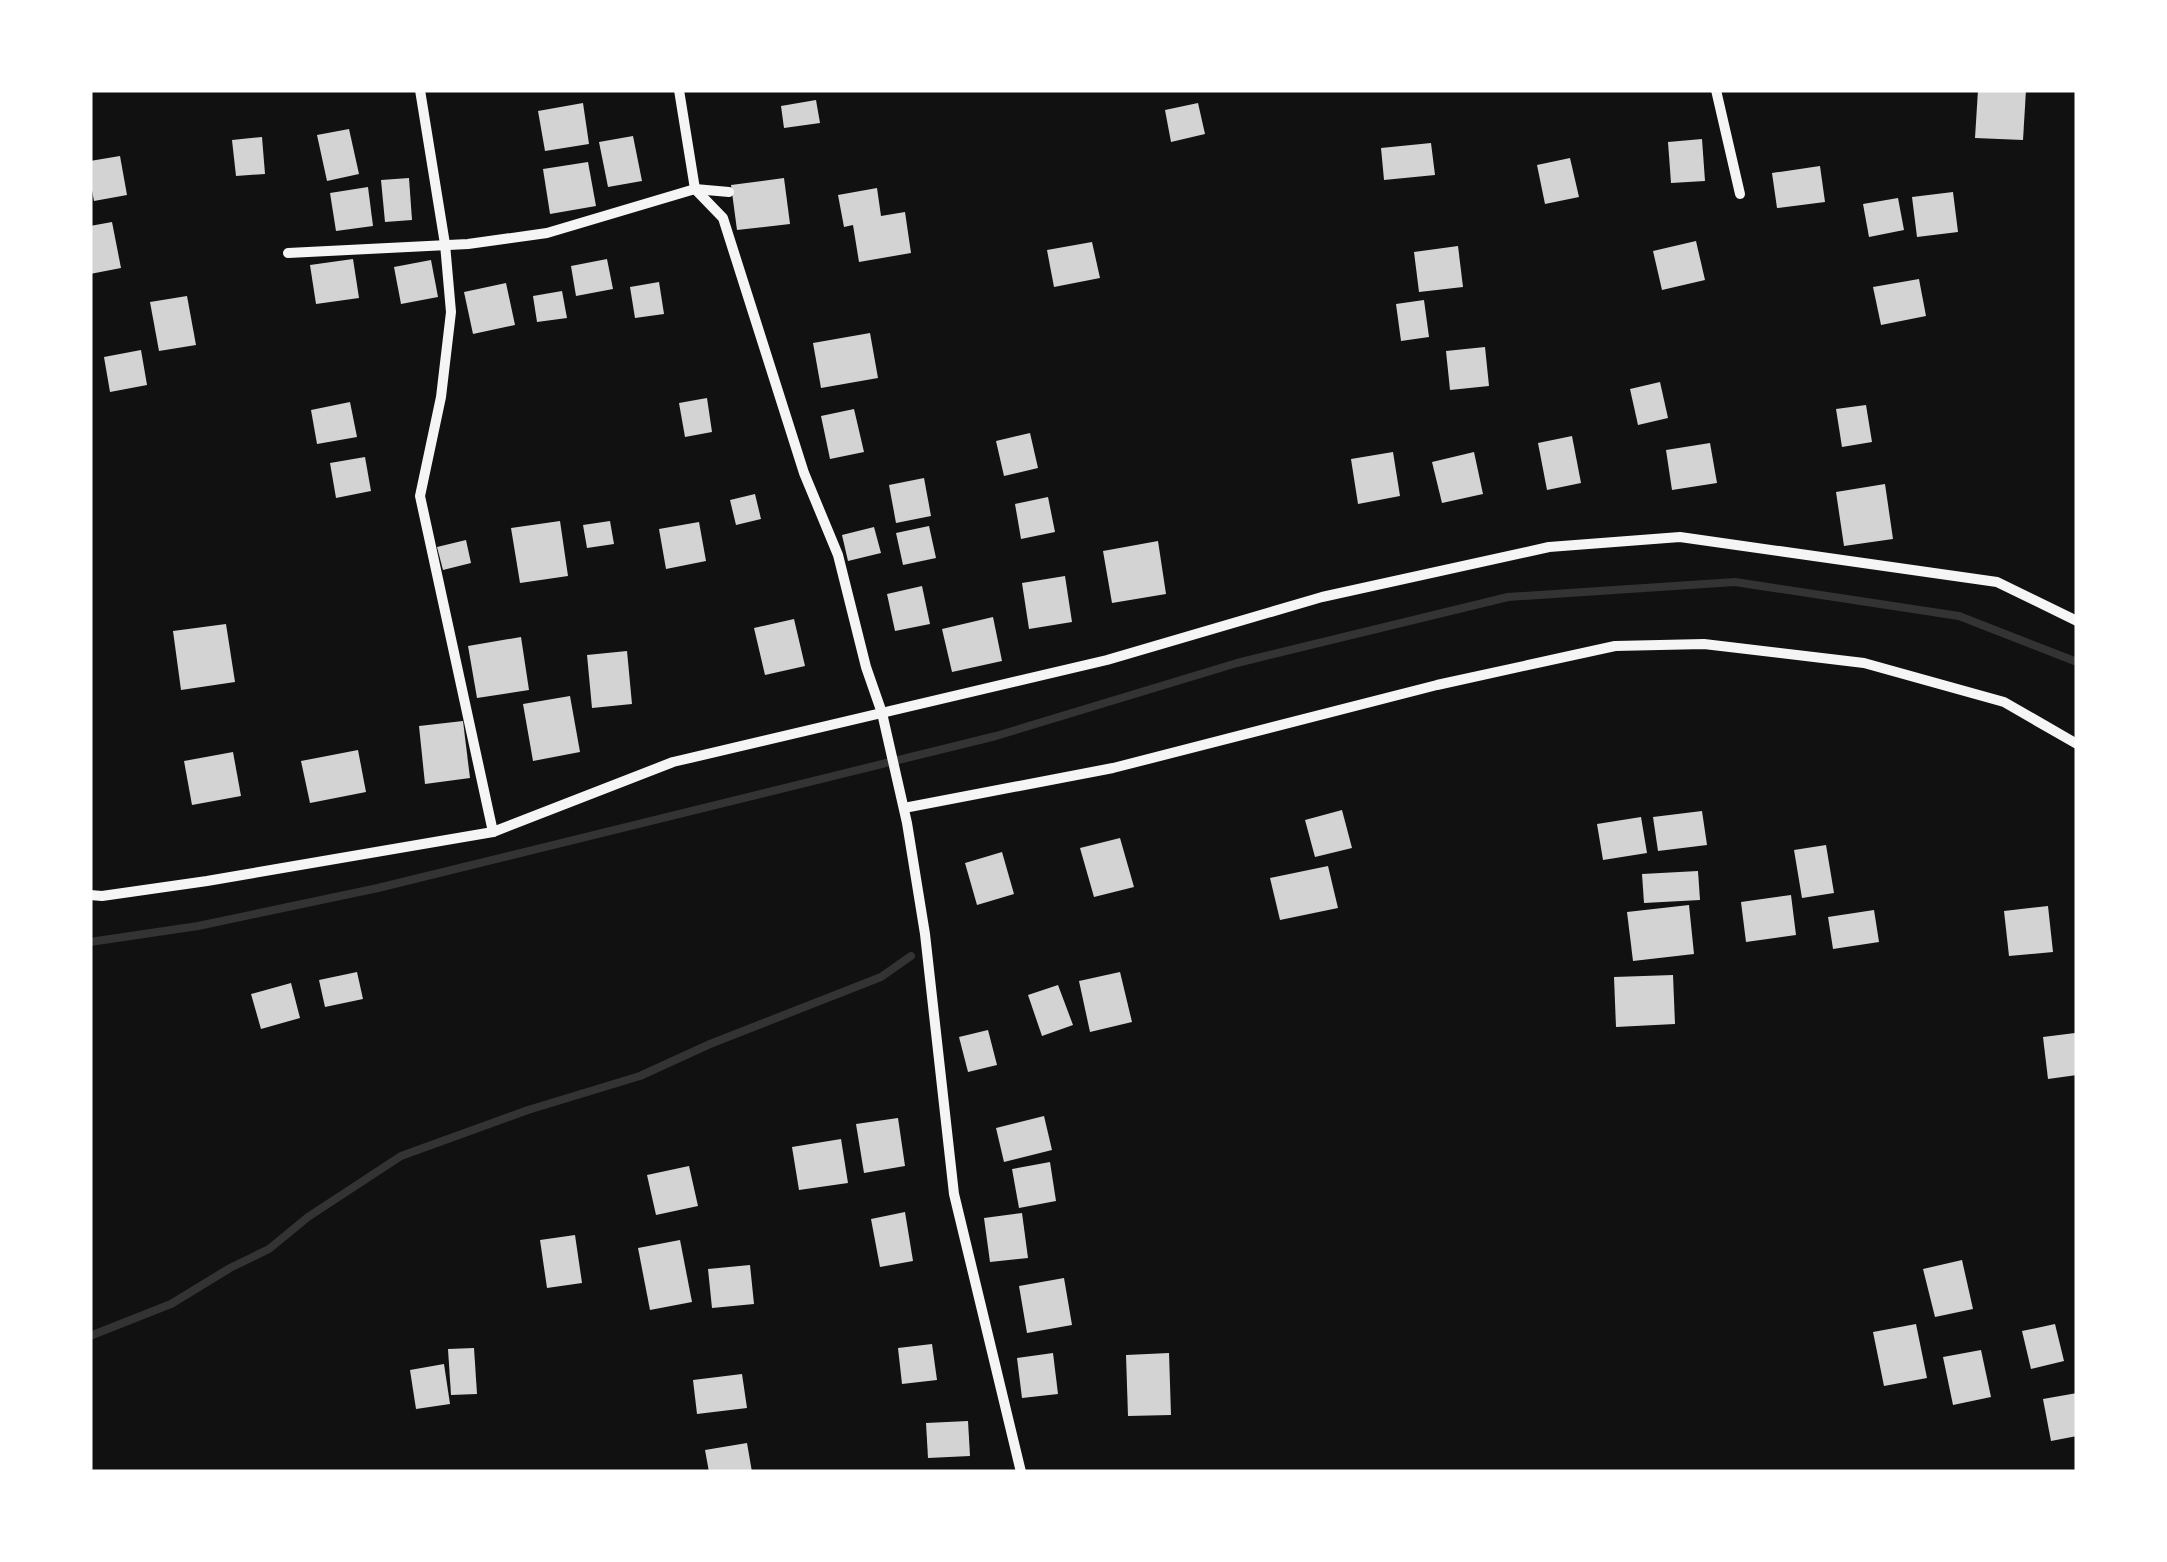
<svg xmlns="http://www.w3.org/2000/svg" width="2167" height="1562" font-family="'Noto Sans',sans-serif">
<style>
.lines{fill:none;stroke-linecap:round;stroke-linejoin:round}
.stream{stroke:#333;stroke-width:8}
.building{fill:#d3d3d3}
.minor{stroke:#f5f5f5;stroke-width:10}
</style>
<rect width="100%" height="100%" fill="#111"/>
<g class="lines">
<!-- stream -->
<g class="stream">
<polyline points="90,942 198,926 378,888 996,736 1237,663 1508,597 1735,582 1959,616 2077,662"/>
<polyline points="90,1336 171,1304 230,1268 269,1249 308,1217 401,1156 528,1110 640,1076 710,1044 881,977 911,956"/>
</g>
</g>
<!-- building -->
<g class="building">
<polygon points="1978,90 2026,90 2023,140 1975,138"/>
<polygon points="816,100 820,123 784,128 781,106"/>
<polygon points="583,103 589,144 545,151 538,111"/>
<polygon points="1198,103 1205,134 1171,142 1165,110"/>
<polygon points="349,129 359,174 327,181 317,135"/>
<polygon points="633,136 642,181 608,187 599,142"/>
<polygon points="262,137 265,174 236,176 232,140"/>
<polygon points="1702,139 1705,181 1671,183 1668,142"/>
<polygon points="1431,143 1435,175 1384,180 1381,148"/>
<polygon points="120,156 127,195 94,201 90,180 90,161"/>
<polygon points="1570,158 1579,197 1545,204 1537,165"/>
<polygon points="588,162 596,206 550,214 543,169"/>
<polygon points="1820,166 1825,202 1777,208 1772,173"/>
<polygon points="409,178 412,220 385,222 381,180"/>
<polygon points="784,178 790,224 737,230 731,185"/>
<polygon points="368,187 373,226 336,231 330,193"/>
<polygon points="877,188 881,216 905,212 911,253 859,262 853,225 844,227 838,195"/>
<polygon points="1953,192 1958,232 1917,237 1912,197"/>
<polygon points="1898,198 1904,230 1869,237 1863,204"/>
<polygon points="112,222 121,268 90,274 90,226"/>
<polygon points="1696,241 1705,280 1662,290 1653,251"/>
<polygon points="1092,242 1100,278 1054,287 1047,250"/>
<polygon points="1458,246 1463,287 1419,292 1414,252"/>
<polygon points="353,259 359,298 316,304 310,265"/>
<polygon points="607,259 613,289 576,296 571,266"/>
<polygon points="431,260 438,297 401,304 394,267"/>
<polygon points="1919,279 1926,316 1881,325 1873,287"/>
<polygon points="659,282 664,314 635,318 630,287"/>
<polygon points="506,283 515,325 473,334 464,292"/>
<polygon points="562,291 567,318 537,322 533,296"/>
<polygon points="187,296 196,345 159,351 150,302"/>
<polygon points="1424,300 1429,337 1401,341 1396,304"/>
<polygon points="870,333 878,378 821,388 813,343"/>
<polygon points="1485,347 1489,386 1450,390 1446,351"/>
<polygon points="141,350 147,385 110,392 104,357"/>
<polygon points="1660,382 1668,418 1638,425 1630,389"/>
<polygon points="707,398 712,432 685,437 679,403"/>
<polygon points="350,402 357,437 317,444 311,410"/>
<polygon points="1866,405 1872,442 1842,447 1836,409"/>
<polygon points="854,409 864,452 830,459 821,416"/>
<polygon points="1030,433 1038,468 1004,476 996,441"/>
<polygon points="1572,436 1581,483 1547,490 1538,443"/>
<polygon points="1710,443 1717,483 1672,490 1666,450"/>
<polygon points="1393,452 1400,496 1358,504 1351,459"/>
<polygon points="1474,452 1483,494 1442,503 1432,462"/>
<polygon points="365,457 371,491 336,498 330,463"/>
<polygon points="924,478 931,516 896,523 889,485"/>
<polygon points="1885,484 1893,539 1844,546 1836,492"/>
<polygon points="755,494 761,519 736,525 730,500"/>
<polygon points="1048,497 1055,532 1021,539 1015,504"/>
<polygon points="560,521 568,576 520,583 511,528"/>
<polygon points="610,521 614,544 587,548 583,525"/>
<polygon points="699,522 706,561 666,569 659,529"/>
<polygon points="929,526 936,558 903,565 896,533"/>
<polygon points="874,527 881,553 848,561 842,535"/>
<polygon points="466,540 471,563 443,570 437,547"/>
<polygon points="1158,541 1166,594 1112,603 1103,551"/>
<polygon points="1065,576 1072,622 1029,629 1022,583"/>
<polygon points="922,586 930,624 895,631 887,594"/>
<polygon points="993,617 1002,661 952,672 942,629"/>
<polygon points="794,619 805,666 765,675 754,628"/>
<polygon points="226,624 235,682 181,690 173,631"/>
<polygon points="521,637 529,690 477,698 468,646"/>
<polygon points="627,651 632,704 592,708 587,655"/>
<polygon points="570,696 580,752 533,761 523,704"/>
<polygon points="463,721 470,778 425,784 419,726"/>
<polygon points="358,750 366,792 310,803 301,761"/>
<polygon points="233,752 241,796 192,805 184,761"/>
<polygon points="1342,810 1352,848 1315,857 1305,820"/>
<polygon points="1702,811 1707,845 1658,851 1653,817"/>
<polygon points="1641,817 1647,853 1603,860 1597,824"/>
<polygon points="1120,838 1134,887 1094,897 1080,848"/>
<polygon points="1826,845 1834,893 1802,898 1794,850"/>
<polygon points="1002,852 1014,894 977,905 965,863"/>
<polygon points="1328,866 1338,908 1280,920 1270,878"/>
<polygon points="1698,871 1700,900 1644,903 1642,874"/>
<polygon points="1791,895 1796,935 1746,942 1741,902"/>
<polygon points="1689,905 1694,954 1633,961 1627,912"/>
<polygon points="2048,906 2053,952 2009,956 2004,911"/>
<polygon points="1874,910 1879,942 1833,949 1828,917"/>
<polygon points="357,972 363,999 325,1007 319,980"/>
<polygon points="1120,972 1132,1022 1090,1032 1079,981"/>
<polygon points="1673,975 1675,1024 1616,1027 1614,977"/>
<polygon points="291,983 300,1018 261,1029 251,994"/>
<polygon points="1058,985 1073,1025 1042,1036 1028,995"/>
<polygon points="988,1030 997,1065 968,1072 959,1037"/>
<polygon points="2075,1033 2077,1075 2048,1079 2043,1037"/>
<polygon points="1044,1116 1052,1150 1004,1162 996,1128"/>
<polygon points="898,1118 905,1166 864,1173 856,1124"/>
<polygon points="841,1139 848,1183 799,1190 792,1147"/>
<polygon points="1050,1162 1056,1201 1019,1208 1012,1169"/>
<polygon points="689,1166 698,1206 656,1215 647,1175"/>
<polygon points="905,1212 913,1261 880,1267 871,1219"/>
<polygon points="1022,1213 1028,1258 990,1262 984,1218"/>
<polygon points="575,1235 582,1283 547,1288 540,1240"/>
<polygon points="680,1240 692,1302 650,1310 638,1248"/>
<polygon points="1962,1260 1973,1309 1935,1317 1923,1269"/>
<polygon points="750,1265 754,1304 712,1308 708,1269"/>
<polygon points="1064,1278 1072,1325 1027,1333 1019,1286"/>
<polygon points="1916,1324 1927,1378 1884,1386 1873,1332"/>
<polygon points="2055,1324 2064,1361 2031,1369 2022,1331"/>
<polygon points="932,1344 937,1380 902,1384 898,1348"/>
<polygon points="474,1348 477,1394 451,1395 448,1349"/>
<polygon points="1981,1350 1991,1397 1953,1405 1943,1357"/>
<polygon points="1053,1353 1058,1394 1022,1398 1017,1358"/>
<polygon points="1169,1353 1171,1415 1128,1416 1126,1355"/>
<polygon points="444,1364 450,1404 416,1409 410,1370"/>
<polygon points="742,1374 747,1408 697,1414 693,1380"/>
<polygon points="2077,1393 2077,1436 2051,1441 2043,1399"/>
<polygon points="968,1421 970,1456 928,1458 926,1423"/>
<polygon points="747,1443 752,1472 709,1472 705,1450"/>
</g>
<g class="lines">
<!-- minor -->
<g class="minor">
<polyline points="420,90 445,244 451,312 441,397 420,496 493,832"/>
<polyline points="679,90 695,189 723,218 804,473 838,555 866,667 882,713 907,823 925,934 954,1194 1021,1472"/>
<polyline points="1716,90 1740,194"/>
<polyline points="288,253 468,244 547,233 695,189 729,192"/>
<polyline points="904,808 1113,768 1437,685 1615,646 1704,644 1864,663 2004,702 2077,744"/>
<polyline points="90,895 102,896 207,881 493,832 673,762 1107,660 1322,597 1549,547 1680,537 1997,582 2077,621"/>
</g>
</g>
<!-- border -->
<rect width="2167" height="1562" fill="none" stroke="#ffffff" stroke-width="185"/>
</svg>
